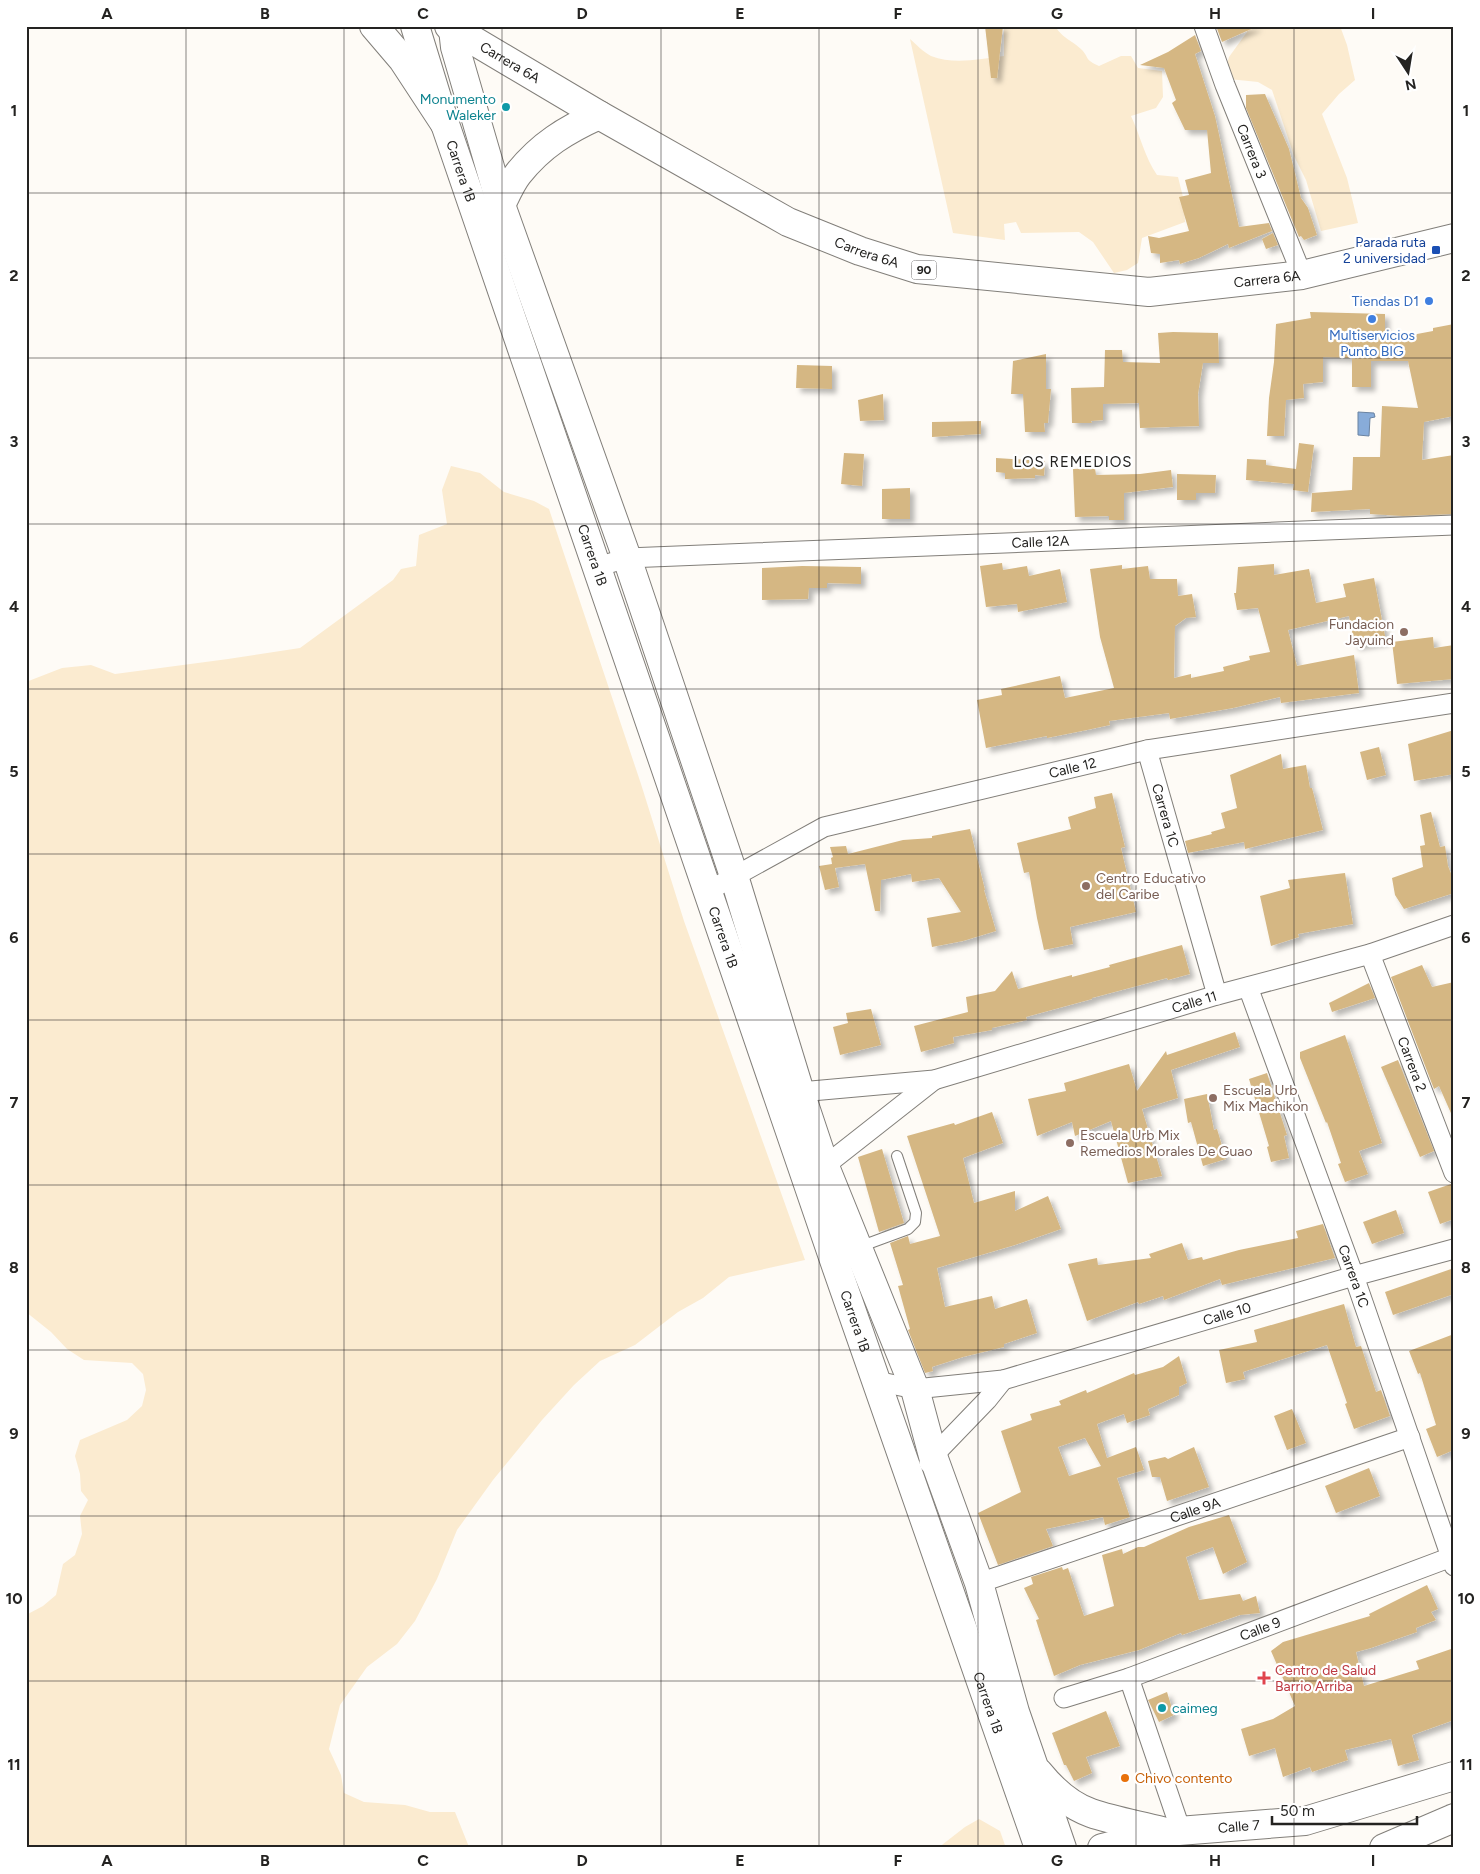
<svg xmlns="http://www.w3.org/2000/svg" width="1480" height="1874" font-family="Figtree,sans-serif">
<style>
.green{fill:#fbebd0}
.water{fill:#88acd9;stroke:#6a83a2}
.building{fill:#d5b783;fill-rule:evenodd;filter:url(#shadow)}
.lines{fill:none;stroke-linecap:round;stroke-linejoin:round}
.lane-casing{stroke:#827f7a;stroke-width:12}
.street-casing{stroke:#827f7a;stroke-width:21}
.secondary-casing{stroke:#827f7a;stroke-width:30}
.highway-casing{stroke:#827f7a;stroke-width:30}
.lane{stroke:#fff;stroke-width:10}
.street{stroke:#fff;stroke-width:19}
.secondary{stroke:#fff;stroke-width:28}
.highway{stroke:#fff;stroke-width:28}
.grid{fill:none;stroke:#242321;stroke-width:1;stroke-opacity:0.55}
.culture-dot{fill:#0f9aa8;stroke:#fff;stroke-width:2}
.transit-dot{fill:#1a4fb4;stroke:#fff;stroke-width:2}
.shop-dot{fill:#3f7fe0;stroke:#fff;stroke-width:2}
.education-dot{fill:#8d6e63;stroke:#fff;stroke-width:2}
.health-dot{fill:#e0444e;stroke:#fff;stroke-width:2}
.food-dot{fill:#e8710a;stroke:#fff;stroke-width:2}
.labels{text-anchor:middle;dominant-baseline:central;stroke-width:4.5;stroke-linejoin:round;paint-order:stroke}
.shield{fill:#fff;stroke:#666564;stroke-width:1}
.shield-label{font-size:12px;font-weight:bold;fill:#242321}
.street-label{font-size:14px;fill:#242321;stroke:#fff}
.culture-label{font-size:14px;fill:#0d838f;stroke:#fff;text-anchor:end}
.transit-label{font-size:14px;fill:#164399;stroke:#fff;text-anchor:end}
.shop-label{font-size:14px;fill:#366cbe;stroke:#fff;text-anchor:end}
.education-label{font-size:14px;fill:#785e54;stroke:#fff;text-anchor:start}
.health-label{font-size:14px;fill:#be3a42;stroke:#fff;text-anchor:start}
.food-label{font-size:14px;fill:#c56008;stroke:#fff;text-anchor:start}
.neighbourhood-label{font-size:15px;letter-spacing:1px;fill:#242321;stroke:#fff}
.neatline{fill:none;stroke:#242321;stroke-width:2}
.grid-label{font-size:16px;text-anchor:middle;font-weight:bold;fill:#242321}
</style>
<defs>
<filter id="shadow"><feDropShadow dx="4.5" dy="4.5" stdDeviation="2.5" flood-color="#0004"/></filter>
</defs>
<rect width="100%" height="100%" fill="#fefbf6"/>
<!-- green -->
<g class="green">
<path d="M 1004,26 L 1055,26 C 1064,40 1072,40 1082,50 C 1090,59 1084,59 1099,66 L 1121,56 L 1131,56 L 1138,68 L 1162,71 L 1163,97 L 1156,108 L 1131,116 C 1140,135 1145,158 1157,175 L 1178,177 L 1183,197 L 1185,222 L 1142,238 L 1138,263 L 1127,270 L 1114,273 L 1093,242 L 1079,232 L 1021,233 L 1016,222 L 1004,224 L 1005,240 L 953,233 L 910,39 C 916,44 923,52 931,56 C 954,65 980,59 1004,56 Z"/>
<polygon points="1244,26 1340,26 1347,45 1355,80 1339,94 1322,114 1347,178 1358,223 1321,231 1306,180 1294,156 1272,90 1258,82 1229,79 1226,67 1229,57 1247,32"/>
<polygon points="451,466 480,473 504,492 534,501 549,509 641,784 684,921 805,1260 729,1277 703,1298 678,1312 635,1345 600,1361 574,1385 542,1420 493,1480 457,1530 437,1579 415,1621 397,1644 367,1667 340,1705 329,1749 341,1775 344,1793 364,1802 405,1805 430,1812 455,1812 469,1847 479,1848 26,1848 26,1615 43,1606 56,1595 63,1564 75,1555 82,1534 80,1516 88,1500 81,1491 80,1474 75,1456 80,1440 127,1420 142,1406 146,1390 143,1374 132,1363 84,1360 67,1349 51,1332 26,1312 26,682 62,668 91,665 115,674 228,659 300,648 393,580 401,569 416,566 419,535 447,524 442,490"/>
<polygon points="979,1819 1000,1831 1006,1848 938,1848 965,1827"/>
</g>
<!-- water -->
<polygon class="water" points="1358,412 1374,413 1375,417 1370,418 1369,436 1358,435"/>
<!-- building -->
<g class="building">
<polygon points="985,26 1003,26 997,78 991,78"/>
<polygon points="1216,26 1258,26 1222,42"/>
<polygon points="1195,35 1201,51 1195,54 1215,116 1239,227 1269,223 1272,231 1229,248 1228,244 1199,258 1189,261 1180,264 1179,260 1160,263 1160,254 1151,253 1148,236 1159,238 1189,231 1179,197 1189,195 1185,180 1211,173 1207,130 1185,130 1172,103 1176,100 1164,68 1140,65 1168,52"/>
<polygon points="1265,94 1289,149 1301,198 1308,208 1317,235 1304,240 1301,236 1299,237 1246,108 1246,95"/>
<polygon points="1273,233 1278,245 1266,249 1262,239"/>
<polygon points="1310,312 1385,314 1385,340 1433,331 1433,328 1454,324 1454,416 1424,422 1422,460 1454,455 1454,514 1403,516 1370,514 1370,509 1311,512 1312,493 1352,490 1353,457 1380,457 1382,406 1418,408 1408,361 1371,361 1371,387 1352,387 1352,358 1323,357 1323,382 1303,384 1304,398 1286,400 1284,436 1267,436 1269,398 1274,362 1276,324 1311,318"/>
<polygon points="1173,332 1218,333 1219,363 1203,363 1198,394 1199,426 1140,428 1139,403 1103,404 1103,420 1091,421 1092,423 1072,423 1071,388 1104,387 1105,350 1122,350 1123,362 1160,363 1158,333"/>
<polygon points="1046,354 1046,389 1051,389 1048,423 1044,423 1045,432 1025,432 1023,394 1011,394 1013,361"/>
<polygon points="797,365 832,366 832,389 796,388"/>
<polygon points="883,394 884,420 860,421 858,400"/>
<polygon points="981,421 981,434 932,437 932,422"/>
<polygon points="1299,443 1314,445 1308,492 1293,490 1294,484 1246,480 1247,459 1266,460 1266,465 1296,469"/>
<polygon points="844,453 864,454 862,486 841,484"/>
<polygon points="996,458 1045,461 1044,476 1035,475 1035,478 1005,479 1005,473 996,472"/>
<polygon points="1095,468 1096,475 1140,474 1171,470 1173,487 1124,493 1124,520 1109,520 1109,516 1075,517 1073,469"/>
<polygon points="1177,474 1216,475 1215,493 1196,493 1196,500 1177,500"/>
<polygon points="910,488 910,519 882,519 882,489"/>
<polygon points="1002,563 1003,570 1027,566 1029,576 1060,569 1067,602 1018,612 1017,604 986,607 980,566"/>
<polygon points="1274,564 1274,575 1309,569 1316,603 1346,597 1343,584 1374,578 1386,641 1355,646 1349,616 1288,630 1297,666 1354,655 1359,693 1281,703 1280,697 1233,708 1170,719 1169,713 1109,721 1110,725 1087,730 1047,738 1047,736 986,748 977,700 1002,695 1001,689 1060,676 1065,698 1114,688 1100,637 1090,569 1122,565 1122,569 1148,566 1150,579 1177,579 1178,596 1192,594 1196,617 1186,618 1175,626 1174,678 1191,674 1191,678 1224,671 1223,667 1250,660 1249,656 1270,652 1258,608 1237,610 1234,593 1236,593 1238,567"/>
<polygon points="802,566 861,567 861,584 827,583 827,588 809,588 808,599 762,600 762,568"/>
<polygon points="1433,637 1434,648 1454,645 1454,679 1397,684 1392,642"/>
<polygon points="1454,730 1454,774 1414,781 1408,744"/>
<polygon points="1379,747 1386,775 1367,780 1360,752"/>
<polygon points="1281,754 1283,769 1306,765 1310,788 1312,788 1323,830 1245,849 1244,842 1188,853 1185,841 1212,834 1211,832 1225,828 1221,813 1237,808 1230,775"/>
<polygon points="1112,793 1125,847 1121,848 1136,912 1070,927 1073,944 1044,950 1037,918 1029,872 1024,873 1017,843 1071,829 1068,817 1096,808 1094,797"/>
<polygon points="1431,812 1440,847 1445,846 1448,866 1454,881 1454,893 1404,909 1395,895 1392,878 1423,867 1420,846 1425,845 1420,815"/>
<polygon points="970,829 985,890 984,890 996,931 963,941 932,947 927,918 961,912 939,878 912,882 911,874 881,880 880,911 875,911 865,864 835,868 839,887 825,890 819,866 832,864 831,858 833,857 830,847 846,846 848,854 903,840 932,838 932,836"/>
<polygon points="1345,873 1353,924 1298,934 1299,937 1271,946 1260,896 1290,888 1288,880"/>
<polygon points="1182,945 1190,974 1168,980 1167,978 1092,998 1092,999 1026,1017 1027,1020 992,1028 992,1030 953,1037 954,1043 921,1052 914,1026 968,1012 966,997 995,991 1012,971 1018,989 1072,975 1072,977 1110,967 1109,965"/>
<polygon points="1422,965 1432,987 1454,982 1454,1120 1439,1086 1434,1089 1391,977"/>
<polygon points="1369,983 1375,998 1332,1012 1329,1003"/>
<polygon points="871,1009 881,1045 840,1055 833,1027 848,1023 846,1013"/>
<polygon points="1235,1032 1240,1047 1171,1070 1178,1098 1142,1109 1162,1176 1128,1183 1111,1121 1075,1136 1072,1122 1037,1136 1028,1099 1066,1091 1064,1083 1129,1064 1137,1091 1166,1051 1167,1055"/>
<polygon points="1345,1035 1382,1143 1359,1151 1368,1174 1345,1182 1338,1164 1341,1163 1327,1122 1326,1123 1300,1058 1300,1052"/>
<polygon points="1398,1060 1434,1151 1420,1157 1381,1067"/>
<polygon points="1267,1073 1287,1135 1284,1136 1289,1158 1271,1162 1267,1147 1269,1146 1249,1079"/>
<polygon points="1207,1094 1214,1130 1217,1129 1226,1159 1203,1166 1191,1122 1188,1123 1184,1099"/>
<polygon points="992,1112 1003,1143 963,1158 974,1203 1015,1191 1015,1211 1048,1196 1061,1229 1015,1245 937,1268 945,1307 992,1296 995,1309 1027,1299 1037,1333 1004,1344 1004,1347 963,1357 932,1367 933,1371 925,1373 908,1330 910,1329 898,1286 903,1285 890,1243 908,1236 910,1244 940,1236 907,1136 954,1123 955,1125"/>
<polygon points="882,1149 904,1223 879,1232 858,1157"/>
<polygon points="1451,1184 1454,1192 1454,1219 1440,1224 1428,1192"/>
<polygon points="1396,1210 1404,1233 1372,1244 1363,1222"/>
<polygon points="1323,1224 1335,1258 1222,1285 1220,1279 1164,1300 1163,1296 1139,1304 1138,1302 1087,1321 1068,1264 1097,1258 1098,1265 1151,1258 1149,1254 1182,1243 1188,1260 1202,1257 1203,1260 1239,1250 1298,1238 1296,1231"/>
<polygon points="1454,1268 1454,1294 1393,1315 1385,1292"/>
<polygon points="1344,1304 1356,1347 1361,1346 1376,1392 1381,1390 1390,1416 1354,1429 1345,1404 1347,1403 1327,1345 1243,1372 1245,1379 1226,1383 1219,1350 1257,1342 1254,1330"/>
<polygon points="1454,1334 1454,1450 1437,1457 1426,1429 1436,1425 1420,1373 1418,1374 1409,1351"/>
<path d="M 1179,1356 L 1187,1383 L 1179,1387 L 1179,1395 L 1148,1409 L 1150,1415 L 1127,1423 L 1124,1414 L 1097,1424 L 1107,1458 L 1136,1447 L 1144,1470 L 1117,1478 L 1130,1517 L 1105,1525 L 1103,1517 L 1046,1529 L 1053,1546 L 998,1565 L 978,1513 L 1021,1492 L 1001,1431 L 1032,1420 L 1030,1414 L 1061,1405 L 1059,1401 L 1086,1390 L 1087,1393 L 1134,1373 L 1135,1375 L 1163,1367 ZM 1085,1438 L 1101,1466 L 1069,1476 L 1058,1447 Z"/>
<polygon points="1292,1409 1306,1443 1287,1450 1274,1416"/>
<polygon points="1194,1447 1209,1487 1167,1501 1160,1477 1152,1477 1148,1461 1165,1457 1168,1459"/>
<polygon points="1369,1468 1380,1496 1336,1513 1325,1486"/>
<polygon points="1229,1515 1247,1562 1223,1574 1213,1547 1186,1557 1199,1600 1240,1594 1243,1601 1256,1596 1260,1613 1240,1615 1182,1635 1181,1633 1139,1650 1080,1665 1054,1676 1036,1620 1039,1619 1024,1588 1033,1584 1031,1577 1062,1567 1063,1570 1068,1568 1084,1616 1114,1606 1102,1555 1122,1549 1123,1554 1138,1547 1144,1547 1189,1527"/>
<polygon points="1427,1585 1438,1609 1431,1612 1436,1620 1416,1628 1417,1632 1371,1648 1356,1652 1364,1686 1419,1669 1416,1661 1454,1648 1454,1720 1412,1735 1419,1760 1398,1766 1391,1739 1345,1750 1348,1760 1312,1772 1310,1767 1283,1777 1275,1748 1249,1756 1241,1729 1273,1719 1295,1706 1271,1651 1283,1642 1370,1616 1369,1614"/>
<polygon points="1167,1692 1174,1715 1159,1722 1148,1700"/>
<polygon points="1106,1711 1120,1746 1086,1757 1092,1773 1074,1781 1066,1765 1064,1765 1052,1733"/>
</g>
<g class="lines">
<defs>
<polyline id="lane" points="859,1247 908,1229 915,1222 916,1213 897,1156"/>
<g id="street">
<path id="s1" d="M 1204,26 L 1225,85 L 1302,275"/>
<path id="s2" d="M 597,567 L 627,558 L 1454,525"/>
<path id="s3" d="M 1147,750 L 1217,995"/>
<path id="s4" d="M 708,891 L 824,827 L 1147,750 L 1454,703"/>
<path id="s5" d="M 1370,954 L 1454,1173"/>
<path id="s6" d="M 1248,987 L 1354,1276 L 1454,1566"/>
<path id="s7" d="M 789,1096 L 800,1092 L 934,1080 L 1217,995 L 1370,954 L 1454,925"/>
<polyline points="817,1172 934,1080"/>
<path id="s8" d="M 876,1381 L 915,1389 L 1003,1380 L 1354,1276 L 1454,1249"/>
<polyline points="929,1463 933,1456 987,1400 1003,1380"/>
<path id="s9" d="M 979,1583 L 1410,1437"/>
<polyline points="1129,1678 1181,1831"/>
<path id="s10" d="M 1064,1698 L 1129,1678 L 1454,1556"/>
</g>
<g id="secondary">
<path id="s11" d="M 415,26 L 445,124 L 835,1263 L 1039,1848"/>
<polyline points="453,29 455,47 501,205 627,558 734,876 800,1092 824,1164 915,1389 933,1456 979,1583 1015,1712 1062,1848"/>
<path d="M 1039,1773 C 1052,1789 1071,1806 1091,1813 C 1114,1821 1139,1825 1162,1831"/>
<path id="s12" d="M 1102,1848 L 1166,1832 L 1305,1821 L 1454,1776"/>
<polyline points="1384,1848 1454,1818"/>
</g>
<g id="highway">
<polyline points="374,26 403,60 445,124"/>
<path id="s13" d="M 449,26 L 599,115 L 788,222 L 860,251 L 917,269 L 1149,292 L 1302,275 L 1454,238"/>
<path d="M 501,205 C 506,195 511,183 518,174 C 541,145 566,130 599,115"/>
</g>
</defs>
<!-- lane casing -->
<use href="#lane" class="lane-casing"/>
<!-- street casing -->
<use href="#street" class="street-casing"/>
<!-- secondary casing -->
<use href="#secondary" class="secondary-casing"/>
<!-- highway casing -->
<use href="#highway" class="highway-casing"/>
<!-- lane -->
<use href="#lane" class="lane"/>
<!-- street -->
<use href="#street" class="street"/>
<!-- secondary -->
<use href="#secondary" class="secondary"/>
<!-- highway -->
<use href="#highway" class="highway"/>
</g>
<!-- grid -->
<path class="grid" d="M 186,26 L 186,1848M 344,26 L 344,1848M 502,26 L 502,1848M 661,26 L 661,1848M 819,26 L 819,1848M 978,26 L 978,1848M 1136,26 L 1136,1848M 1294,26 L 1294,1848M 26,193 L 1454,193M 26,358 L 1454,358M 26,524 L 1454,524M 26,689 L 1454,689M 26,854 L 1454,854M 26,1020 L 1454,1020M 26,1185 L 1454,1185M 26,1350 L 1454,1350M 26,1516 L 1454,1516M 26,1681 L 1454,1681"/>
<!-- markers -->
<g class="culture-dot">
<circle cx="506" cy="107" r="5"/>
<circle cx="1162" cy="1708" r="5"/>
</g>
<rect class="transit-dot" x="1431" y="245" width="10" height="10" rx="2.5"/>
<g class="shop-dot">
<circle cx="1429" cy="301" r="5"/>
<circle cx="1372" cy="319" r="5"/>
</g>
<g class="education-dot">
<circle cx="1404" cy="632" r="5"/>
<circle cx="1086" cy="886" r="5"/>
<circle cx="1213" cy="1098" r="5"/>
<circle cx="1070" cy="1143" r="5"/>
</g>
<path class="health-dot" d="M1261.5 1670.5h5v5h5v5h-5v5h-5v-5h-5v-5h5z"/>
<circle class="food-dot" cx="1125" cy="1778" r="5"/>
<g class="labels">
<!-- shield labels -->
<rect class="shield" x="911.5" y="260.5" width="25" height="19" rx="4"/>
<g class="shield-label">
<text x="924" y="270">90</text>
</g>
<!-- street labels -->
<g class="street-label">
<text stroke="none"><textPath href="#s13" startOffset="71">Carrera 6A</textPath></text>
<text stroke="none"><textPath href="#s1" startOffset="134">Carrera 3</textPath></text>
<text stroke="none"><textPath href="#s11" startOffset="152">Carrera 1B</textPath></text>
<text stroke="none"><textPath href="#s13" startOffset="476">Carrera 6A</textPath></text>
<text stroke="none"><textPath href="#s13" startOffset="881">Carrera 6A</textPath></text>
<text stroke="none"><textPath href="#s2" startOffset="445">Calle 12A</textPath></text>
<text stroke="none"><textPath href="#s11" startOffset="558">Carrera 1B</textPath></text>
<text stroke="none"><textPath href="#s4" startOffset="388">Calle 12</textPath></text>
<text stroke="none"><textPath href="#s3" startOffset="68">Carrera 1C</textPath></text>
<text stroke="none"><textPath href="#s11" startOffset="962">Carrera 1B</textPath></text>
<text stroke="none"><textPath href="#s7" startOffset="418">Calle 11</textPath></text>
<text stroke="none"><textPath href="#s5" startOffset="118">Carrera 2</textPath></text>
<text stroke="none"><textPath href="#s6" startOffset="308">Carrera 1C</textPath></text>
<text stroke="none"><textPath href="#s8" startOffset="362">Calle 10</textPath></text>
<text stroke="none"><textPath href="#s11" startOffset="1368">Carrera 1B</textPath></text>
<text stroke="none"><textPath href="#s9" startOffset="228">Calle 9A</textPath></text>
<text stroke="none"><textPath href="#s10" startOffset="208">Calle 9</textPath></text>
<text stroke="none"><textPath href="#s11" startOffset="1772">Carrera 1B</textPath></text>
<text stroke="none"><textPath href="#s12" startOffset="139">Calle 7</textPath></text>
</g>
<!-- culture labels -->
<g class="culture-label">
<text x="496" y="99">Monumento<tspan x="496" dy="16">Waleker</tspan></text>
<text x="1172" y="1708" text-anchor="start">caimeg</text>
</g>
<!-- transit labels -->
<g class="transit-label">
<text x="1426" y="242">Parada ruta<tspan x="1426" dy="16">2 universidad</tspan></text>
</g>
<!-- shop labels -->
<g class="shop-label">
<text x="1419" y="301">Tiendas D1</text>
<text x="1372" y="335" text-anchor="middle">Multiservicios<tspan x="1372" dy="16">Punto BIG</tspan></text>
</g>
<!-- education labels -->
<g class="education-label">
<text x="1394" y="624" text-anchor="end">Fundacion<tspan x="1394" dy="16">Jayuind</tspan></text>
<text x="1096" y="878">Centro Educativo<tspan x="1096" dy="16">del Caribe</tspan></text>
<text x="1223" y="1090">Escuela Urb<tspan x="1223" dy="16">Mix Machikon</tspan></text>
<text x="1080" y="1135">Escuela Urb Mix<tspan x="1080" dy="16">Remedios Morales De Guao</tspan></text>
</g>
<!-- health labels -->
<g class="health-label">
<text x="1275" y="1670">Centro de Salud<tspan x="1275" dy="16">Barrio Arriba</tspan></text>
</g>
<!-- food labels -->
<g class="food-label">
<text x="1135" y="1778">Chivo contento</text>
</g>
<!-- neighbourhood labels -->
<g class="neighbourhood-label">
<text x="1073" y="462">LOS REMEDIOS</text>
</g>
</g>
<!-- border -->
<rect width="1480" height="1874" fill="none" stroke="#ffffff" stroke-width="55"/>
<!-- north arrow -->
<g transform="translate(1408 72) rotate(168)" stroke="#ffffff" stroke-width="4" paint-order="stroke">
<path d="M0-4L9 19L0 12L-9 19Z" fill="#242321"/>
<text y="-8" font-size="14" font-weight="bold" text-anchor="middle" fill="#242321">N</text>
</g>
<!-- scale -->
<path d="M1272 1816v8h145v-8" fill="none" stroke="#242321" stroke-width="2.5"/>
<text x="1280" y="1816" font-size="15" fill="#242321" stroke="#ffffff" stroke-width="4" paint-order="stroke">50 m</text>
<rect x="28" y="28" width="1424" height="1818" class="neatline"/>
<g class="grid-label">
<text x="107" y="19">A</text>
<text x="265" y="19">B</text>
<text x="423" y="19">C</text>
<text x="582" y="19">D</text>
<text x="740" y="19">E</text>
<text x="898" y="19">F</text>
<text x="1057" y="19">G</text>
<text x="1215" y="19">H</text>
<text x="1373" y="19">I</text>
<text x="14" y="116">1</text>
<text x="1466" y="116">1</text>
<text x="14" y="281">2</text>
<text x="1466" y="281">2</text>
<text x="14" y="447">3</text>
<text x="1466" y="447">3</text>
<text x="14" y="612">4</text>
<text x="1466" y="612">4</text>
<text x="14" y="777">5</text>
<text x="1466" y="777">5</text>
<text x="14" y="943">6</text>
<text x="1466" y="943">6</text>
<text x="14" y="1108">7</text>
<text x="1466" y="1108">7</text>
<text x="14" y="1273">8</text>
<text x="1466" y="1273">8</text>
<text x="14" y="1439">9</text>
<text x="1466" y="1439">9</text>
<text x="14" y="1604">10</text>
<text x="1466" y="1604">10</text>
<text x="14" y="1770">11</text>
<text x="1466" y="1770">11</text>
<text x="107" y="1866">A</text>
<text x="265" y="1866">B</text>
<text x="423" y="1866">C</text>
<text x="582" y="1866">D</text>
<text x="740" y="1866">E</text>
<text x="898" y="1866">F</text>
<text x="1057" y="1866">G</text>
<text x="1215" y="1866">H</text>
<text x="1373" y="1866">I</text>
</g>
</svg>
